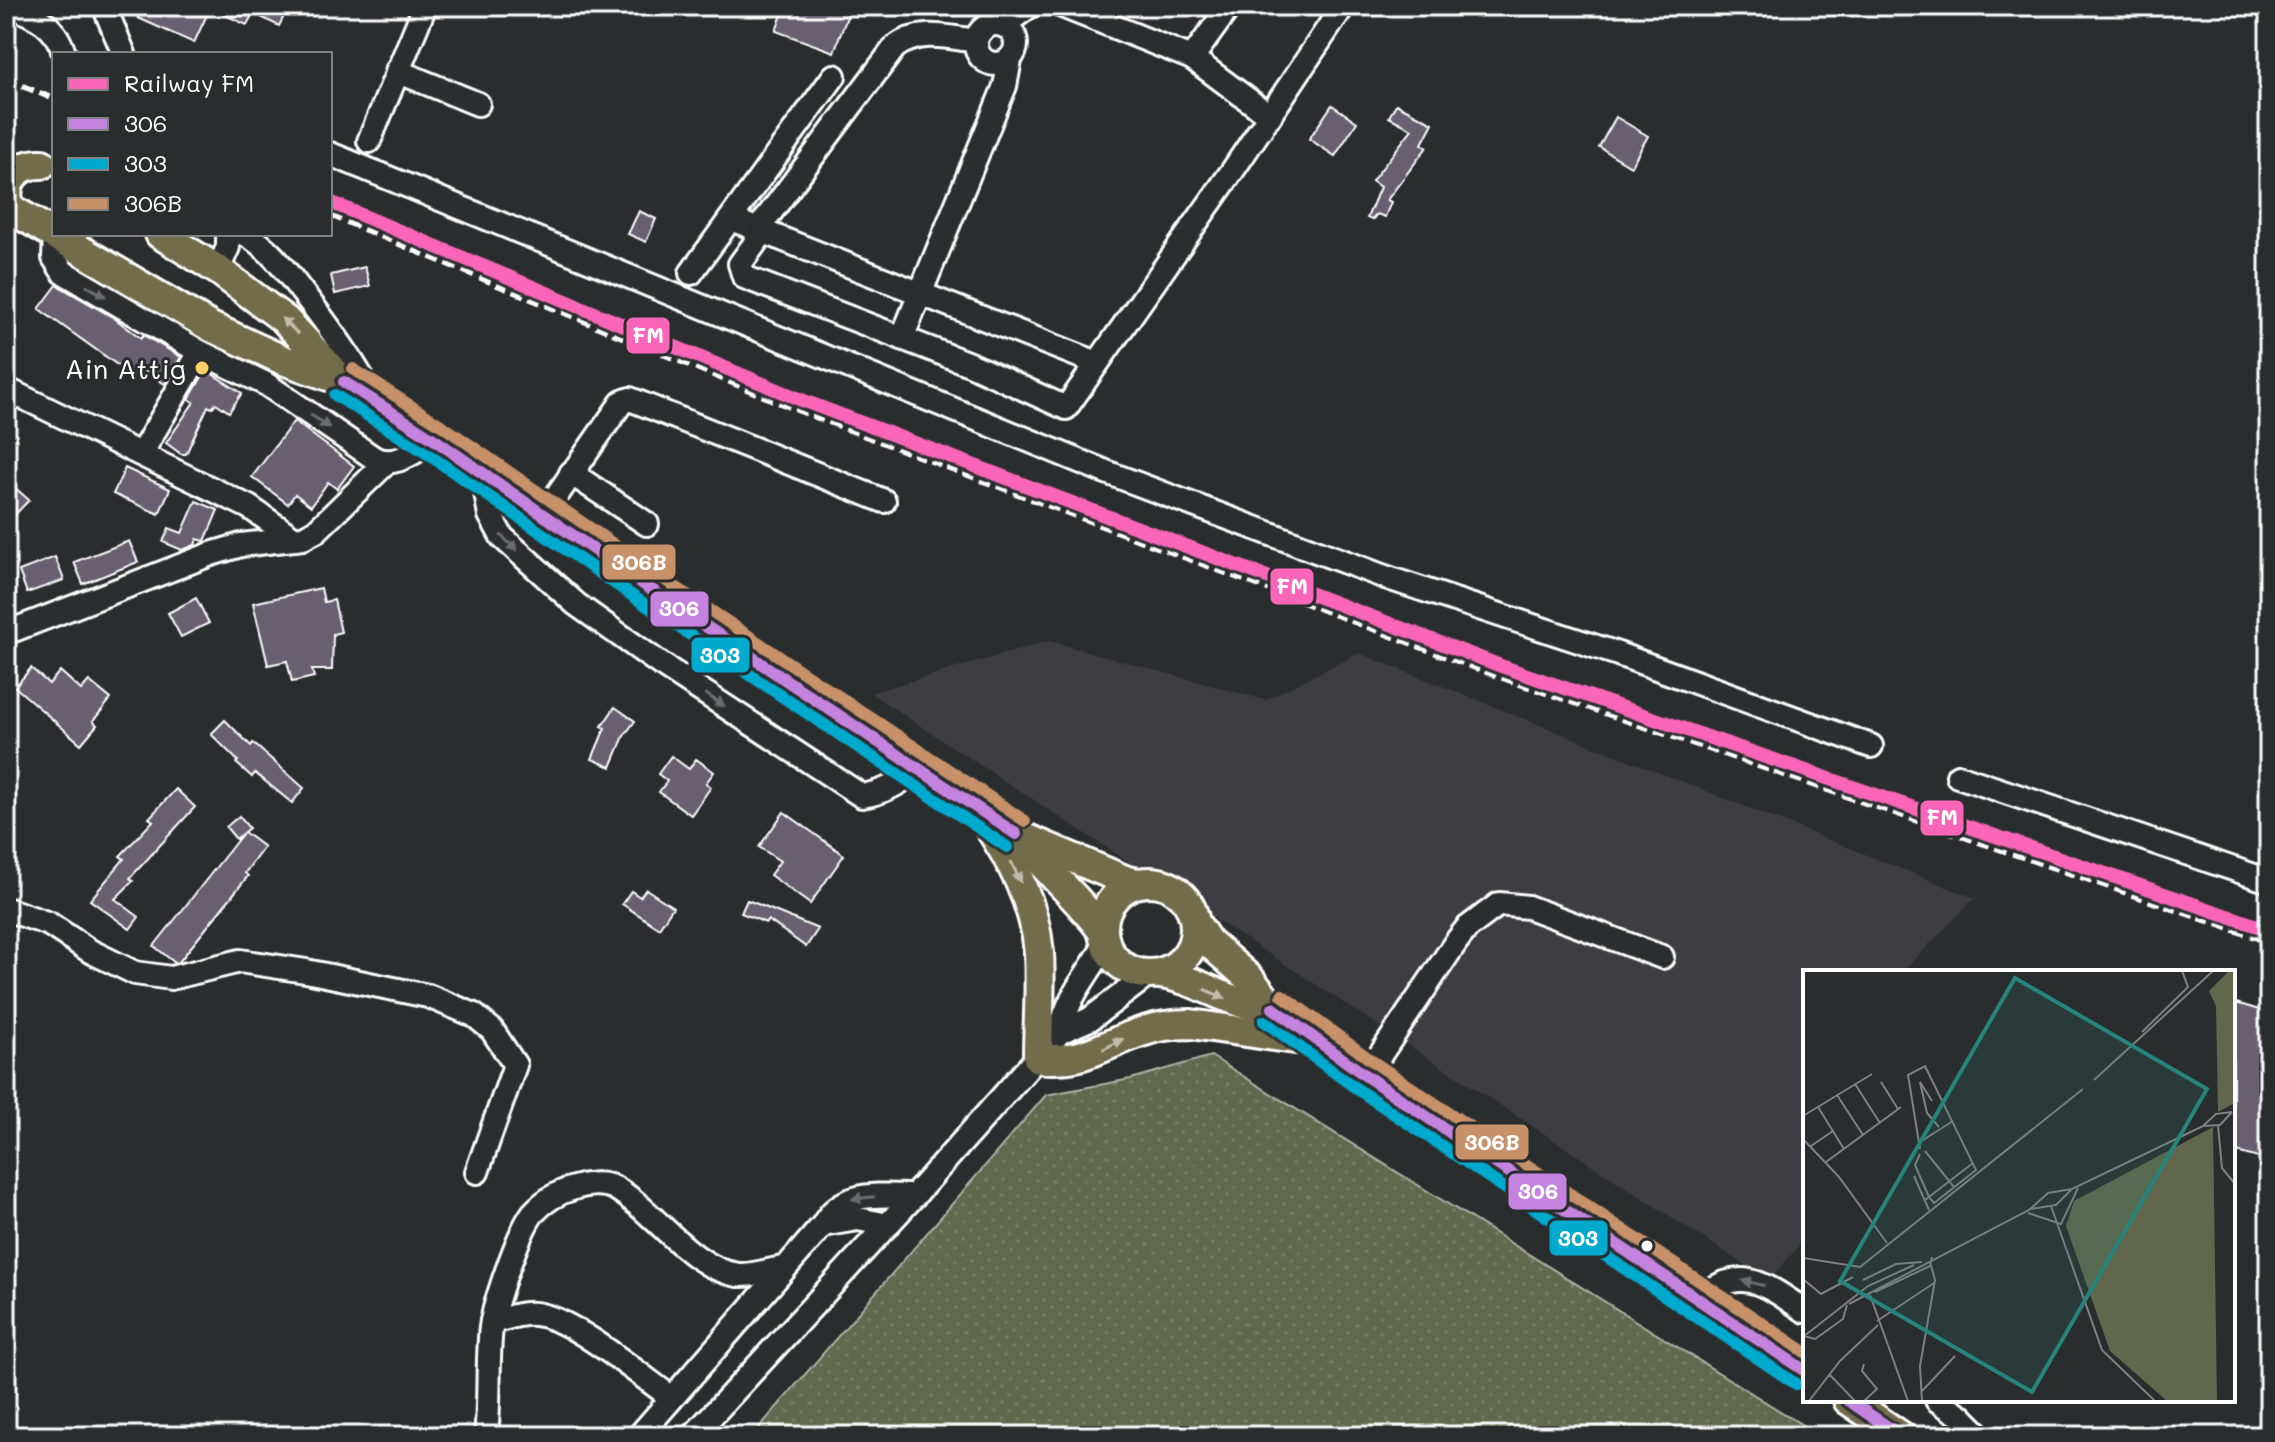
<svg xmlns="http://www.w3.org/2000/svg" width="2275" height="1442" font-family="Mali,sans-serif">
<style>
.built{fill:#3d3c42}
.grass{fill:url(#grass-dots);stroke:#b0b3a6;stroke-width:2}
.building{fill:#685f6f;stroke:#fff;stroke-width:2}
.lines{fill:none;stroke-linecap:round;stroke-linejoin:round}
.minor-casing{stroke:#fff;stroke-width:28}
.major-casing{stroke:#fff;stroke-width:34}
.minor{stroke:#2a2d2e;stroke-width:22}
.major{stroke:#726c4b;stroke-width:28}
.rail{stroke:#fff;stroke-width:6;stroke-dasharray:12 6;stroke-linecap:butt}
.bus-1-casing{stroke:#2a2d2e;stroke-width:18}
.bus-2-casing{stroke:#2a2d2e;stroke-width:18}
.bus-3-casing{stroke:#2a2d2e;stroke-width:18}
.bus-1{stroke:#c483df;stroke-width:12}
.bus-2{stroke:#00a9ce;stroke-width:12}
.bus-3{stroke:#c7916a;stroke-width:12}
.rail-1-casing{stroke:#2a2d2e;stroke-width:20}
.rail-1{stroke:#fa66b7;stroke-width:14}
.oneway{fill:#6a6c6d}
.oneway2{fill:#c0bdae}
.poi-dot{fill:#ffd166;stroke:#2a2d2e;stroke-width:3}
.bus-dot{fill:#fff;stroke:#2a2d2e;stroke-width:3}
.labels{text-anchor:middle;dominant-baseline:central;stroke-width:6;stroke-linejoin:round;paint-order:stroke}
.poi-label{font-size:28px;fill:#fff;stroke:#2a2d2e;text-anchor:end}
.inset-road{fill:none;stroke:#7f8182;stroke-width:2}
.view{fill:#27847c;fill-opacity:0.15;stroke:#27847c;stroke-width:4}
.inset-edge{fill:none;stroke:#fff;stroke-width:4}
.line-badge{stroke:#2a2d2e;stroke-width:3}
.badge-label{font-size:22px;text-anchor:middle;font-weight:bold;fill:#fff}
</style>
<defs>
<pattern id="grass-dots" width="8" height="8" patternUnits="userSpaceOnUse" patternTransform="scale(2)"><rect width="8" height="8" fill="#60674d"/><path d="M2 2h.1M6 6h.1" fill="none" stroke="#787e68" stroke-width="1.8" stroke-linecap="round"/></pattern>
</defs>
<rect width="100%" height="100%" fill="#2a2d2e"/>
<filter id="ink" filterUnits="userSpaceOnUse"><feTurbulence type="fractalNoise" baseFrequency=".0125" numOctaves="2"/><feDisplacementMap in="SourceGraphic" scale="16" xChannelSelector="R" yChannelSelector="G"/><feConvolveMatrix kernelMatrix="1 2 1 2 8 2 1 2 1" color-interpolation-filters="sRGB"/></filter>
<g filter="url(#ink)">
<!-- built -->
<polygon class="built" points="1049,641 1265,700 1359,653 1975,898 1902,972 1805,972 1805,1239 1769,1281 870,693"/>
<!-- grass -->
<polygon class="grass" points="1211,1056 1820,1436 752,1436 1046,1095 1131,1079"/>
<!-- building -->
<g class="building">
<polygon points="144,6 289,6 279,26 253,13 247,25 210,8 194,43 138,18"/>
<polygon points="785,6 851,6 834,52 776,31"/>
<polygon points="1396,104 1433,123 1422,144 1427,147 1387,200 1391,202 1385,217 1377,214 1372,220 1367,218 1380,187 1372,181 1412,129 1389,117"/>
<polygon points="1332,105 1357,122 1335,156 1309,139"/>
<polygon points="1616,117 1648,136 1631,166 1599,147"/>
<polygon points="639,211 656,219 646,242 628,234"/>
<polygon points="365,267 370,286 335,294 331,275"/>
<polygon points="57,285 114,318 141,338 143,335 181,357 165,384 139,368 133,376 39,309"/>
<polygon points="206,370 242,393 229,412 216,403 212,408 208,406 186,454 181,454 166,443 194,402 189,399"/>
<polygon points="294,421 354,466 337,489 328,482 311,506 295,494 288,504 252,477"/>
<polygon points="125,468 170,489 159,514 113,494"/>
<polygon points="13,486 29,500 6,524 6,493"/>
<polygon points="196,501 218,510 205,541 197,539 195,545 182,550 163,542 169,528 182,533"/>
<polygon points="129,541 138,562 83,584 74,562"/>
<polygon points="55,557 64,580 27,593 19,571"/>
<polygon points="321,588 324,602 334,600 341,632 333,634 332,670 312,670 314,677 292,682 287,661 268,665 253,603"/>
<polygon points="196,598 209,623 181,637 168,613"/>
<polygon points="31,668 49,684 60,671 81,690 89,681 111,699 93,721 97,725 81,744 15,687"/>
<polygon points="615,707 635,721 624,736 611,767 592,759 605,728 602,726"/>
<polygon points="225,720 251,746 253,743 304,788 292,803 255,773 252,777 236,763 238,761 211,734"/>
<polygon points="671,756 689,769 696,759 714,772 706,783 711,787 691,815 659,792 667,781 658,774"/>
<polygon points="176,789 195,807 130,878 133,881 115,899 139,917 130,929 90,900 124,859 120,856 153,821 149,818"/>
<polygon points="784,812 844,855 810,904 770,875 780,861 759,847"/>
<polygon points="239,816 249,828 244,832 264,847 245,873 248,876 179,962 175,963 154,946 243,833 236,839 226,827"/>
<polygon points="646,889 673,907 659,928 622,904 631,891 640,897"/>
<polygon points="747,900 755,903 818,929 806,947 768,920 766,923 741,913"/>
<polygon points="2233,1002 2269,1013 2269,1161 2233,1151"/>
</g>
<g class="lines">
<defs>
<g id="minor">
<path d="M 12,6 C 37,17 57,26 64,54"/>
<polyline points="104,6 124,54"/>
<polyline points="1062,6 1192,58 1270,116"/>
<circle cx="996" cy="44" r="20"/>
<polyline points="1003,25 1030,6"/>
<polyline points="1192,58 1226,11 1227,6"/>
<polyline points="397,71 478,104"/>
<polyline points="369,141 425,6"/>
<polyline points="330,154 1106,472 1385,577 1618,654 1871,746"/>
<polyline points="731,219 1097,363"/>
<path d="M 759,228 L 895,47 C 920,29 947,37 976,41"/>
<polyline points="764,231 740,264 744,277 972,365 1066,408 1233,170 1343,6"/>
<path d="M 245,234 C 269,247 286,271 302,292 C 330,327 354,361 375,401"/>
<path d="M 55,235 L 54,258 L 63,272 L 200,352 L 266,384 L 374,458 C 396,469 416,450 435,440"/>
<polyline points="218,270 228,247 228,234"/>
<polyline points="691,273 834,76"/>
<polyline points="902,338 1005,86 1010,60"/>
<polyline points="6,389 249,507 295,539"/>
<polyline points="141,454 200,352"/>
<path d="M 482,472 L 490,515 L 502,537 L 576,604 L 659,663 L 862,796 C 886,792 900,783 919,768"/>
<polyline points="571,473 647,524"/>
<polyline points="543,515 622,402 630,399 884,501"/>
<polyline points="6,633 211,554 241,545 303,538 316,531 387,462"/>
<polyline points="1958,776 2269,881"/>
<polyline points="6,909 49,924 90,951 135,973 171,978 240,961 306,971 428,996 474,1015 492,1030 515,1065 477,1172"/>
<polyline points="1060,1032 1090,1019 1148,975"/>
<polyline points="1366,1076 1456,942 1467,928 1499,904 1528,907 1662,957"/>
<polyline points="823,1225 858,1219 888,1225"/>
<path d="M 1700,1299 C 1740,1262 1768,1286 1805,1311"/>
<path d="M 492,1322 C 508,1318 524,1311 541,1315 C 575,1321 641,1376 672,1398"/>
<polyline points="1937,1400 1961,1416 1981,1436"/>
<path d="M 486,1436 C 490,1400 487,1363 491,1327 C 494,1304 519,1231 533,1213 C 544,1201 559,1192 574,1188 C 586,1184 603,1182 615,1188 C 655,1211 691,1269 738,1275 C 752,1276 771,1270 786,1267"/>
<path d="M 639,1436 L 823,1225 C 842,1189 880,1196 914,1196"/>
<path d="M 693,1436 L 914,1196 L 1060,1032 C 1069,993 1087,977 1106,943"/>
</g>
<g id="major">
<polyline points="6,206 211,327 283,360 340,380"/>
<path d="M 10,208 C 1,184 16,163 42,164"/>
<polyline points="160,234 218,270 285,320 344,382 435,440 662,597 1016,834 1127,881 1140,883"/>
<path d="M 983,818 C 1011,859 1035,903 1039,953 C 1041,988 1038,1023 1038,1058 C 1083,1064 1102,1045 1141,1032 C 1158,1026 1174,1024 1191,1024 L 1316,1042"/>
<path d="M 1017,834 C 1043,869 1078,897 1103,932"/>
<circle cx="1149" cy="928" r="46"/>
<polyline points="1196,924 1208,942 1250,979 1273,1008 1366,1076 1805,1371"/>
<path d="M 1160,974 C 1201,979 1229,1007 1273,1008"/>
<polyline points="1848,1400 1901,1436"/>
</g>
</defs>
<!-- minor casing -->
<use href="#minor" class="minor-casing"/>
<!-- major casing -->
<use href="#major" class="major-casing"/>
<!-- minor -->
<use href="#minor" class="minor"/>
<!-- major -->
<use href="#major" class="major"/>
<!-- rail -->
<g class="rail">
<polyline points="6,79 54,99"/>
<polyline points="330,215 797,410 1494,675 2269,942"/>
</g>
<defs>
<g id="bus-1">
<polyline points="344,382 435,440 662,597 1016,834"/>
<polyline points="1273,1008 1366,1076 1805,1371"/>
<polyline points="1848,1400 1901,1436"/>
</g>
<g id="bus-2">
<polyline points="335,395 426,453 653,610 1007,847"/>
<polyline points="1264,1021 1357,1089 1796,1384"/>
</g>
<g id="bus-3">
<polyline points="353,369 444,427 671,584 1025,821"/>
<polyline points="1282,995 1375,1063 1805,1352"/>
</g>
</defs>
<!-- bus-1 casing -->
<use href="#bus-1" class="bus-1-casing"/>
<!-- bus-2 casing -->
<use href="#bus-2" class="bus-2-casing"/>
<!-- bus-3 casing -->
<use href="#bus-3" class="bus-3-casing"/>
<!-- bus-1 -->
<use href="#bus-1" class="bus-1"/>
<!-- bus-2 -->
<use href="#bus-2" class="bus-2"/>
<!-- bus-3 -->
<use href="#bus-3" class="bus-3"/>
<defs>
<polyline id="rail-1" points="330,202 804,401 1501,666 2269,930"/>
</defs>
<!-- rail-1 casing -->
<use href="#rail-1" class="rail-1-casing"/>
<!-- rail-1 -->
<use href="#rail-1" class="rail-1"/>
</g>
<!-- one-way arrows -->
<defs><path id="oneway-solid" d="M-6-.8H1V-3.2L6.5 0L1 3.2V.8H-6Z" transform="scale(2)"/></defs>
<g class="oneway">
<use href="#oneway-solid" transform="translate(96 291) rotate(30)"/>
<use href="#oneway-solid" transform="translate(320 421) rotate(34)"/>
<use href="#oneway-solid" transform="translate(509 543) rotate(44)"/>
<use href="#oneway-solid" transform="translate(715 700) rotate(33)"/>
<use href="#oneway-solid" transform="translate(863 1198) rotate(174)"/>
<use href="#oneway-solid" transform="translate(1753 1283) rotate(-167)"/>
</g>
<g class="oneway2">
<use href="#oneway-solid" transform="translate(290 326) rotate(-136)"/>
<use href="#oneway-solid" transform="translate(1016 872) rotate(65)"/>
<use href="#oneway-solid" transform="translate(1215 994) rotate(23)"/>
<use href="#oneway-solid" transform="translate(1113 1044) rotate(-28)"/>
</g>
</g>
<!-- markers -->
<circle class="poi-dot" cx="202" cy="368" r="8"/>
<circle class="bus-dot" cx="1647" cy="1246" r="7"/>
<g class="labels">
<!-- poi labels -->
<g class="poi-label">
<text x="186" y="368">Ain Attig</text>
</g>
</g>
<!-- overview -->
<g transform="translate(1803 970)">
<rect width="432" height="432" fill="#2a2d2e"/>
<path d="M 426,1 L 432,1 L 432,133 L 415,142 L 413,36 L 406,21 ZM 410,157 L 414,431 L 364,431 L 307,381 L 263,256 L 271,231 Z" fill="#60674d"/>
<path class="inset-road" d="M 339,62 L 385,17 L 379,1M 291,110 L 410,1M 78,112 L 95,139M 52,114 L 77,153M 34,125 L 60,165M 129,131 L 117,112 L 124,143 L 136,157M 15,137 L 41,179M 0,146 L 69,104M 415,155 L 419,198 L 432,214M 400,156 L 413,144 L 429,142M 0,169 L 36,207 L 84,273M 117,172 L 150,151M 8,176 L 30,161M 117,179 L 105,105 L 122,96 L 173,200 L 131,233 L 126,227M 122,181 L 151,217M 117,184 L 112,195 L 126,227M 23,192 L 98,137M 111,206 L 126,240M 122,230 L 170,193M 248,236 L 299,380 L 352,431M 228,239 L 253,235 L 269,219M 225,243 L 258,254 L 275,218M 0,288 L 57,297 L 280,119M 0,309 L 18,324 L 50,307M 60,310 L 93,294 L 119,292M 72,322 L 127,296 L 129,287M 67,325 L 105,431M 46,334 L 226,240 L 245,223 L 269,219 L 400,156 L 417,155 L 429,142M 74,351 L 131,313M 1,366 L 12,369 L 40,349 L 44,335M 0,367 L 65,316 L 111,295M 26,404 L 52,431M 119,421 L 152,386M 6,431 L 37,391 L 75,355M 61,431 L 74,419 L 59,401 L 61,394M 119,431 L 117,396 L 132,310 L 128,295"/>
<path class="view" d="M 212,8 L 404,119 L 229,422 L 37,311 Z"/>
<rect width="432" height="432" class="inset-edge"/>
</g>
<g class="line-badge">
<rect x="625" y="316" width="46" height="39" rx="8" fill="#fa66b7"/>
<rect x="601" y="543" width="76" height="38" rx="8" fill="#c7916a"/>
<rect x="1269" y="567" width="46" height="39" rx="8" fill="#fa66b7"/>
<rect x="649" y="590" width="61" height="38" rx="8" fill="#c483df"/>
<rect x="690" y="636" width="61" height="38" rx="8" fill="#00a9ce"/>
<rect x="1919" y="799" width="46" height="38" rx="8" fill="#fa66b7"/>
<rect x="1454" y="1123" width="76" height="38" rx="8" fill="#c7916a"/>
<rect x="1507" y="1172" width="61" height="39" rx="8" fill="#c483df"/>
<rect x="1548" y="1219" width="61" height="38" rx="8" fill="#00a9ce"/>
</g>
<g class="badge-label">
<text x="648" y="343">FM</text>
<text x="639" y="570">306B</text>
<text x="1292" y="594">FM</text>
<text x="679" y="616">306</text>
<text x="720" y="663">303</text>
<text x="1942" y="825">FM</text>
<text x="1492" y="1150">306B</text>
<text x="1538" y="1199">306</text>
<text x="1578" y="1246">303</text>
</g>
<!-- margin -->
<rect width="2275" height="1442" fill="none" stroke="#2a2d2e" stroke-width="32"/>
<rect x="16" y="16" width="2243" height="1410" fill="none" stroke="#fff" stroke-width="3" filter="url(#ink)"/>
<!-- legend -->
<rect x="52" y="52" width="280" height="184" fill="#2a2d2e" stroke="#7f8182" stroke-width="2"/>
<rect x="68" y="78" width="40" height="12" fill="#fa66b7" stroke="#7f8182" stroke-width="2"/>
<text x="124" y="92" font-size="24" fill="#ffffff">Railway FM</text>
<rect x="68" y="118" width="40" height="12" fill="#c483df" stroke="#7f8182" stroke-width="2"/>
<text x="124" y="132" font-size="24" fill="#ffffff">306</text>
<rect x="68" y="158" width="40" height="12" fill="#00a9ce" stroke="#7f8182" stroke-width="2"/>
<text x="124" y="172" font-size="24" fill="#ffffff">303</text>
<rect x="68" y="198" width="40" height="12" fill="#c7916a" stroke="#7f8182" stroke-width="2"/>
<text x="124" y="212" font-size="24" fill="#ffffff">306B</text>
</svg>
